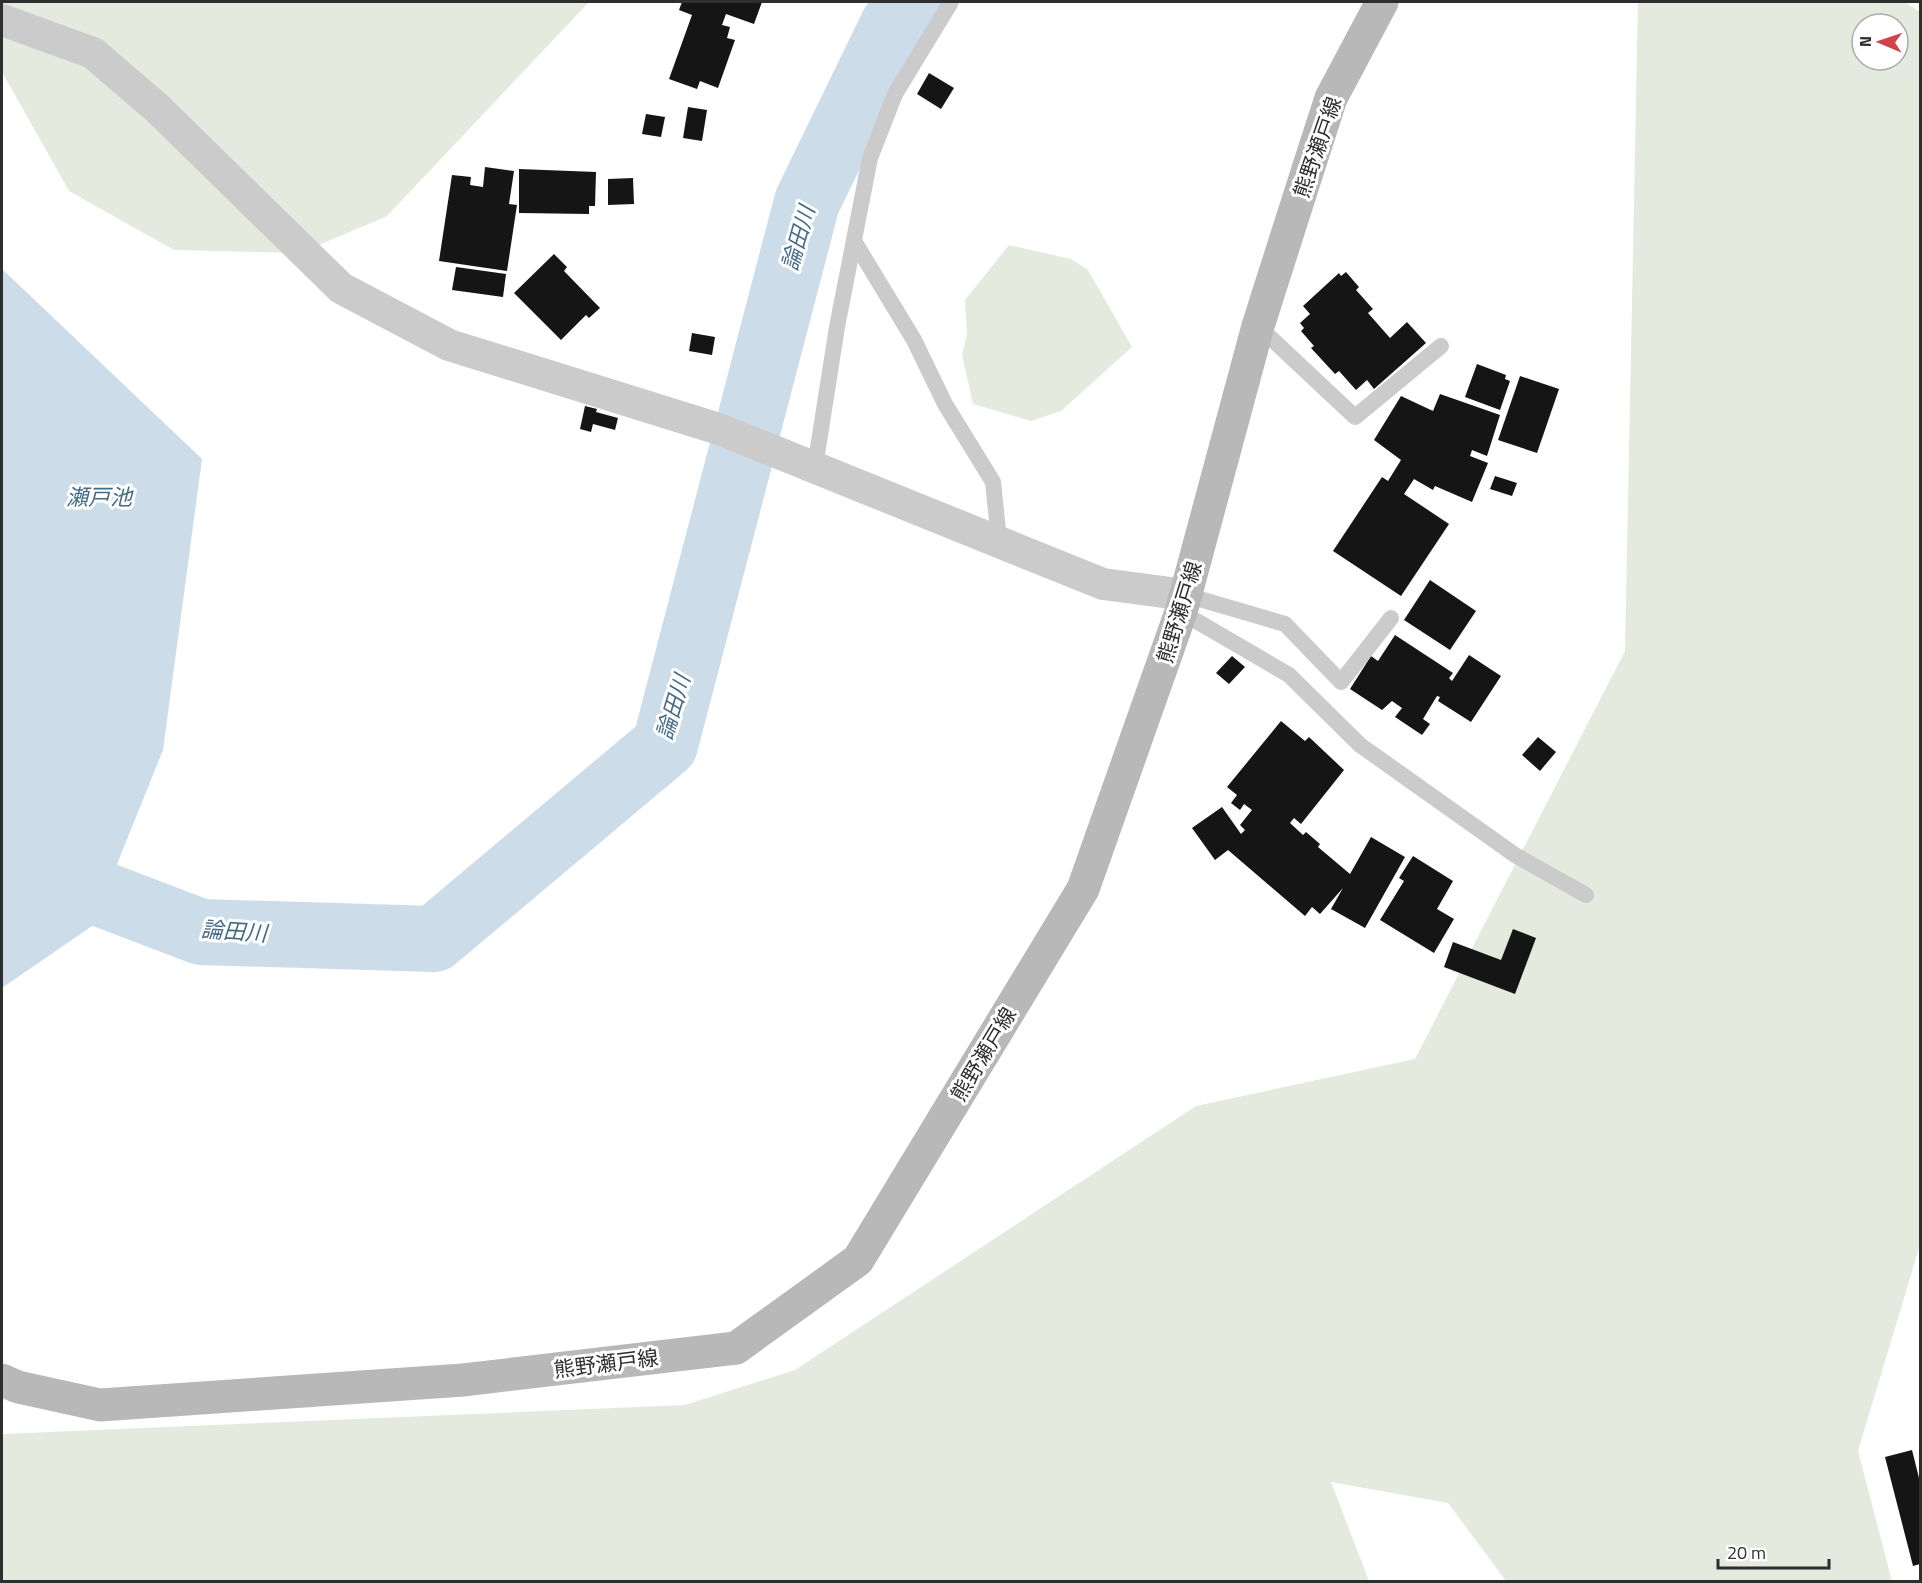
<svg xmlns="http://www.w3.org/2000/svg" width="1922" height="1583" font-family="'Titillium Web','Noto Sans JP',sans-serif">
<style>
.green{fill:#e4eadd;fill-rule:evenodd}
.water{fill:#ccdce8}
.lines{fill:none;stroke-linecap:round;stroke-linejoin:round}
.river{stroke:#ccdce8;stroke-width:66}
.building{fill:#151515}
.service{stroke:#cbcbcb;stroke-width:16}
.minor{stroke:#cbcbcb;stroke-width:32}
.secondary{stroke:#b8b8b8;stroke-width:33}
.labels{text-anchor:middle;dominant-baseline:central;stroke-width:6;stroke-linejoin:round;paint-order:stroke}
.street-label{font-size:21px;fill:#2e2e2e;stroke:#fff}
.water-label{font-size:22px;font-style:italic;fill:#456b88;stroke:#fff}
</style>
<rect width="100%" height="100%" fill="#fff"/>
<!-- green -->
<g class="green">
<polygon points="2,2 589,2 387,216 300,253 174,250 69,191 2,72"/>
<path d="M 1638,2 L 1905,2 L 1920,12 L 1920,1245 L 1858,1451 L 1892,1581 L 1506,1581 L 1448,1503 L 1331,1482 L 1369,1581 L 2,1581 L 2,1434 L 685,1405 L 795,1370 L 1196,1106 L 1415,1059 L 1625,651 ZM 1862,24 L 1898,24 L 1898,60 L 1862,60 Z"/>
<polygon points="1009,245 1071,259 1088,270 1132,347 1061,411 1031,421 973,404 962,355 967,334 965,300"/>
</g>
<!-- water -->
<polygon class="water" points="2,269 202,459 163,750 92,926 2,988"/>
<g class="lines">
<!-- river -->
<polyline class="river" points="2,856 201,932 434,939 665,745 807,202 893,25 912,2"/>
</g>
<!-- building -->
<g class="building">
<polygon points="682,2 762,2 754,24 726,14 722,25 730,27 727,38 735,40 718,88 700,81 697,89 669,79 692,15 679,10"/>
<polygon points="929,73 954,88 941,109 917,94"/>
<polygon points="688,107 707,110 702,141 683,138"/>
<polygon points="646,114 665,117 661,137 642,134"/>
<polygon points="485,167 514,171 509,204 517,205 507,271 439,261 452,175 471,177 470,185 483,187"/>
<polygon points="519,169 596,172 595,206 589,206 589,214 519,213"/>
<polygon points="633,178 634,204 608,205 608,179"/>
<polygon points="554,254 567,267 564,271 600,308 589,318 586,315 561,340 514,293"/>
<polygon points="456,267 506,274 503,297 452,290"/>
<polygon points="1346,272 1359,287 1356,290 1373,309 1368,313 1390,338 1407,322 1426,343 1374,389 1367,380 1356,390 1339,371 1335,374 1311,348 1314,346 1301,331 1304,328 1300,323 1310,314 1303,306 1339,273 1341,276"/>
<polygon points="692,333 715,337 712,355 689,351"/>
<polygon points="1477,364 1506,375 1505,379 1510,381 1500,410 1465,397"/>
<polygon points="1520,376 1559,389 1537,453 1498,440"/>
<polygon points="1440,394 1500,415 1487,456 1472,450 1470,456 1488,463 1472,502 1435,486 1433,490 1414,479 1404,494 1449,524 1401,596 1333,551 1382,477 1388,481 1401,460 1374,440 1401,396 1433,411"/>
<polygon points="585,406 597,409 596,412 618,418 615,430 593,424 591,432 580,429"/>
<polygon points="1495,476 1517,483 1512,496 1490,489"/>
<polygon points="1430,580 1476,611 1450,650 1404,620"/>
<polygon points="1395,635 1453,673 1449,678 1452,681 1469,655 1501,676 1471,722 1438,701 1440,697 1437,696 1423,719 1430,724 1422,735 1395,717 1402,708 1392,701 1382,710 1350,689 1371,656 1378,661"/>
<polygon points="1232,656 1245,667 1229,684 1216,673"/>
<polygon points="1281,721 1305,741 1309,737 1344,770 1301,824 1294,818 1290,823 1303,835 1306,832 1320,844 1318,847 1350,874 1371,837 1405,857 1365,928 1331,909 1343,888 1320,914 1312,907 1305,916 1228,850 1215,860 1192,828 1222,807 1241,834 1245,830 1240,825 1252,810 1244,804 1240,810 1231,803 1237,795 1227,787"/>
<polygon points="1538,737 1556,752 1540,771 1522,755"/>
<polygon points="1413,856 1453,881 1437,909 1454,919 1434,953 1380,920 1404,881 1399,878"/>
<polygon points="1513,929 1536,938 1515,994 1444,967 1453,942 1501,960"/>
<polygon points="1912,1450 1920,1482 1920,1564 1913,1566 1885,1457"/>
</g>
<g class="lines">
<!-- service -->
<g class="service">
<polyline points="854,241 914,340 945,404 993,482 999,540"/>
<polyline points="1258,326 1355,417 1441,346"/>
<polyline points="815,467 837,327 870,158 895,94 951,2"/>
<polyline points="1186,595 1285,624 1341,682 1391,618"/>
<polyline points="1181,612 1289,675 1360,745 1515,855 1586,895"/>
</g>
<!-- minor -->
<polyline class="minor" points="2,20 93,53 157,108 341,288 449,345 719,429 1103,584 1186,595"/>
<!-- secondary -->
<polyline class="secondary" points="2,1380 18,1387 100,1405 463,1380 736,1348 858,1260 1083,889 1181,612 1258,326 1310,163 1331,98 1382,2"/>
</g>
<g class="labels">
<!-- street labels -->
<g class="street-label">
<text transform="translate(1317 147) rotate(-71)">熊野瀬戸線</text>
<text transform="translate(1179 612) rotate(-73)">熊野瀬戸線</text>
<text transform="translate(983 1054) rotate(-59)">熊野瀬戸線</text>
<text transform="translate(606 1363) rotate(-7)">熊野瀬戸線</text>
</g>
<!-- water labels -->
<g class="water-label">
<text transform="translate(798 238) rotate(-74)">論田川</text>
<text x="99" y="497">瀬戸池</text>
<text transform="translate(673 707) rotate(-73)">論田川</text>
<text transform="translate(234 931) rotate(4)">論田川</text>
</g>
</g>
<!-- border -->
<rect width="1922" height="1583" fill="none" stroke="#2e2e2e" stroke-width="6"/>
<!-- north arrow -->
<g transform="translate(1880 42) rotate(272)"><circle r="28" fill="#ffffff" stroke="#ababab" stroke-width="1.5"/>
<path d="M0-4.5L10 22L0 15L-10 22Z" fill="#d24349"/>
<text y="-9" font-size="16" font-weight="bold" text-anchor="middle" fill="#2e2e2e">N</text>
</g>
<!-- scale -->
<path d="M1718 1559v9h111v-9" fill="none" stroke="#2e2e2e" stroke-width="3"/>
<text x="1727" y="1559" font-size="18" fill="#2e2e2e" stroke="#ffffff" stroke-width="4.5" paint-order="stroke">20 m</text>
</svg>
